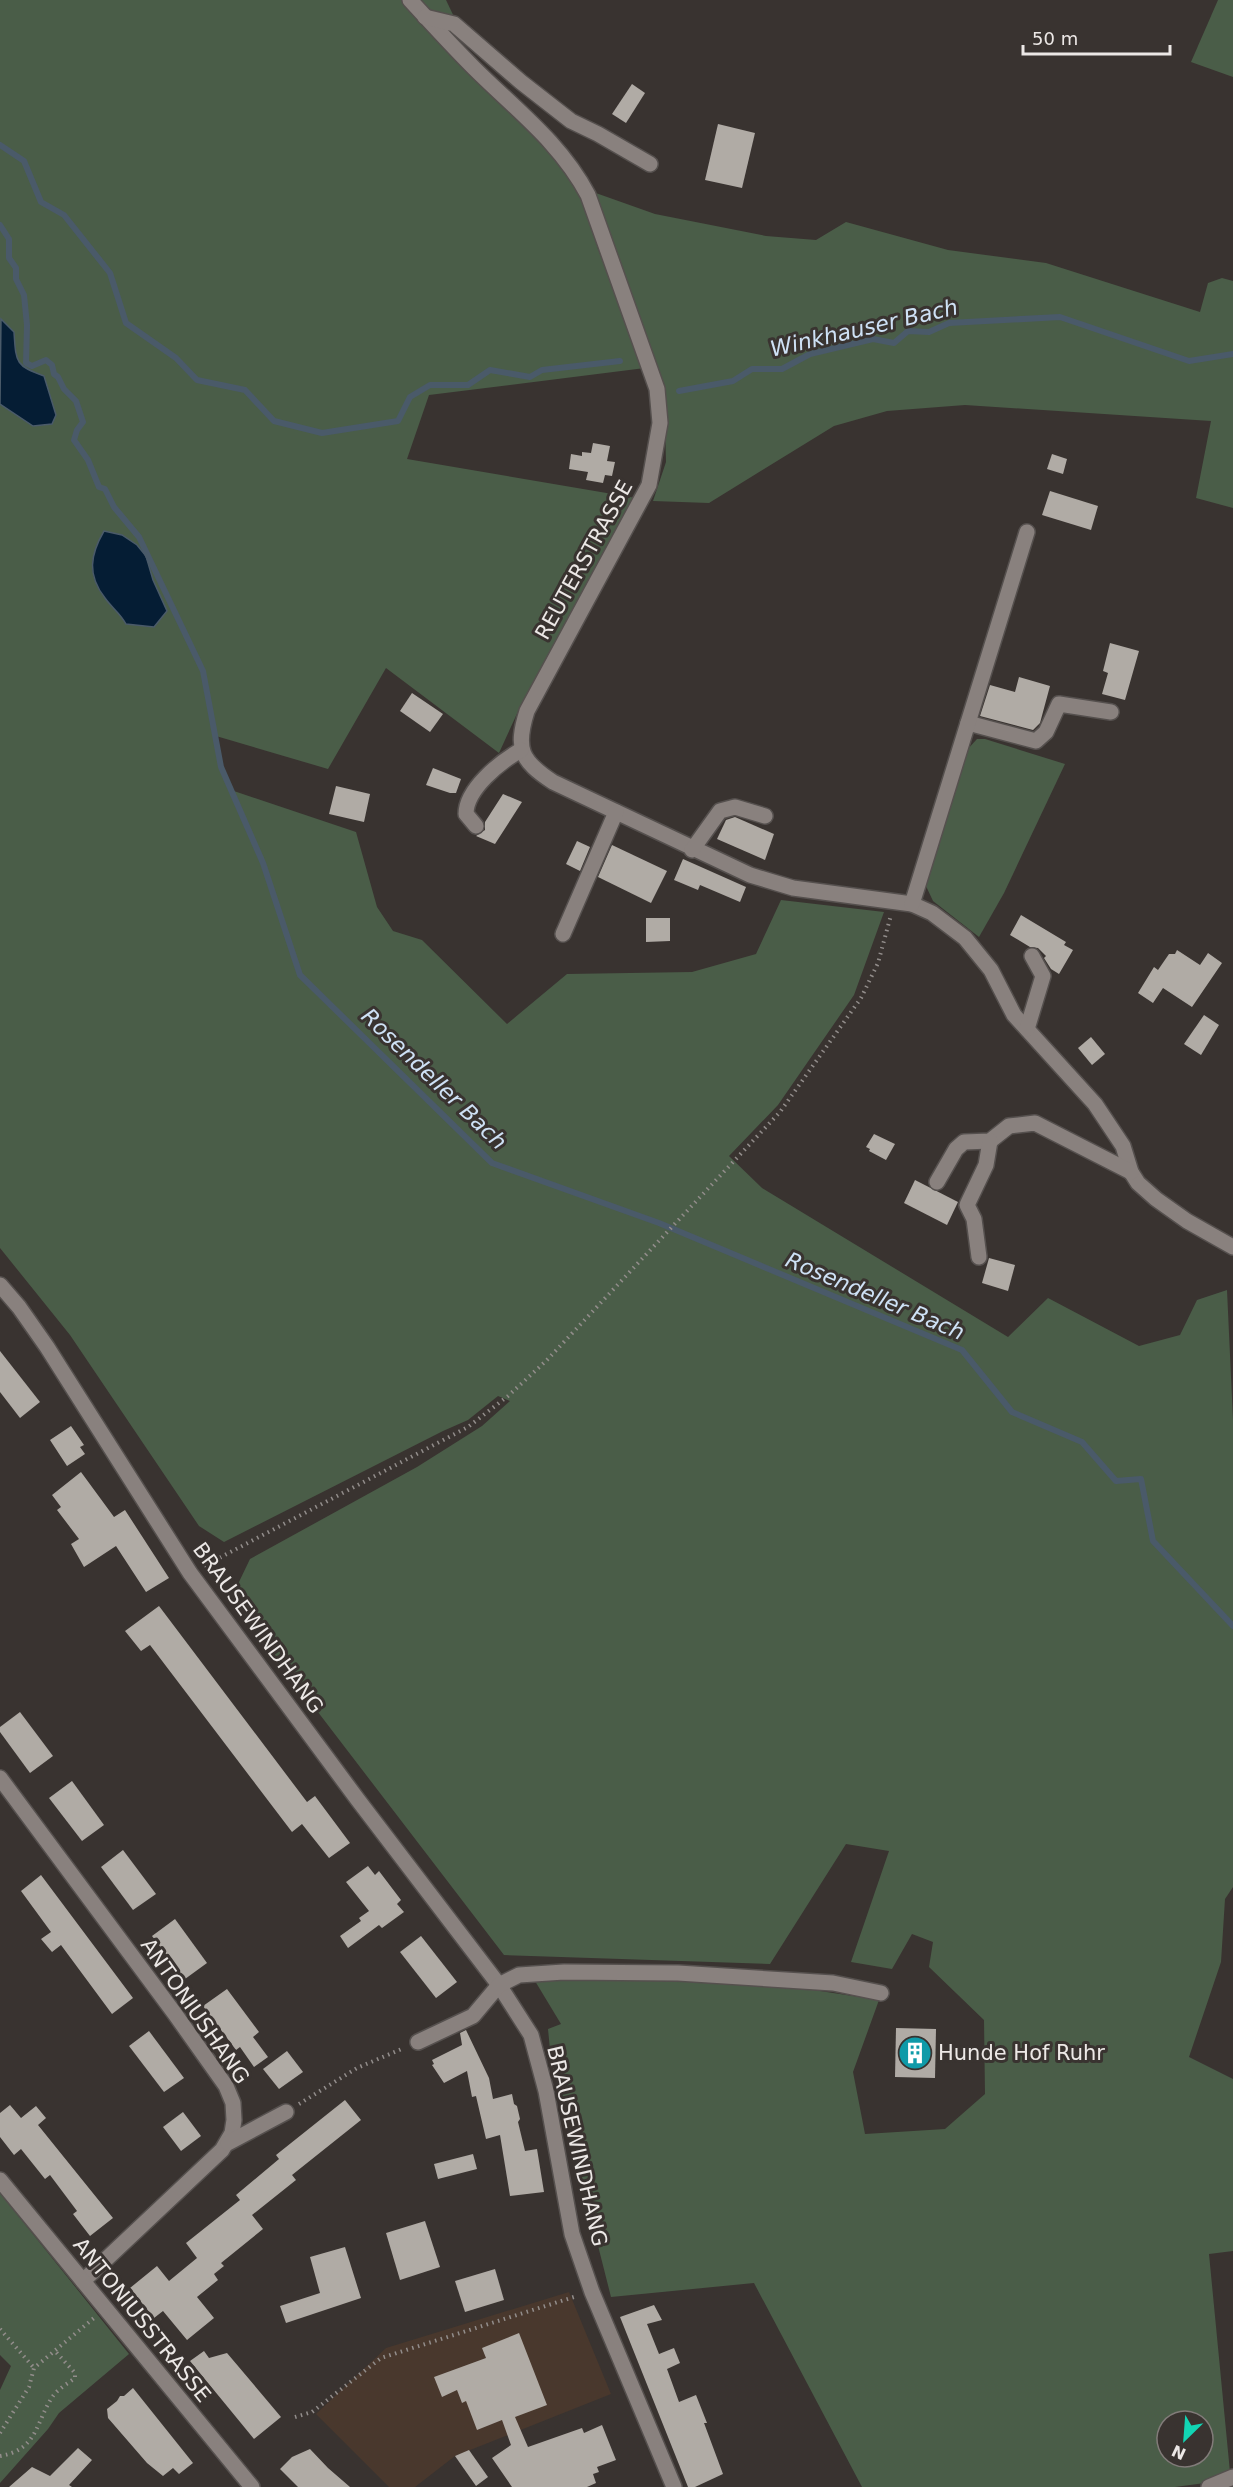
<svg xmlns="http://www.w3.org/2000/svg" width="1233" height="2487" font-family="'DejaVu Sans',sans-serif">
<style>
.education{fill:#49382d}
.green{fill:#4a5d48;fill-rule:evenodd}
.water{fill:#051d34;stroke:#4a5a69;stroke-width:1.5}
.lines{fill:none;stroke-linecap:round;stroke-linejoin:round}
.stream{stroke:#4a5a69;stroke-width:6}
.building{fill:#b0aba5}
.minor-casing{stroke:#55504e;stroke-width:18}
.path{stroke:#928d8b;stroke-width:4;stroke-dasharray:1.5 4.5;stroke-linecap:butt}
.minor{stroke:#89817e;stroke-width:15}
.labels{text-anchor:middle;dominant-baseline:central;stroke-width:6;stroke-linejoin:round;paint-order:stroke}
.street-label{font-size:21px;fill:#ece8e6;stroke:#393330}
.poi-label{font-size:21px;fill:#ece8e6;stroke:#393330;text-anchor:start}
.water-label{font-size:22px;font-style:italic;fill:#cee1f5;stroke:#393330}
</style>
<rect width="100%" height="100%" fill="#393330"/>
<!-- education -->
<polygon class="education" points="569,2292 611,2394 455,2456 415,2487 389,2487 316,2414 386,2348"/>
<!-- green -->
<g class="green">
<path d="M 0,0 L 403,0 L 544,140 L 583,198 L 598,249 L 645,368 L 429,395 L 407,459 L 636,498 L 521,705 L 499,753 L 386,668 L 328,769 L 216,736 L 228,789 L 356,832 L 377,907 L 393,931 L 422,940 L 507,1024 L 567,974 L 692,972 L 756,954 L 781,900 L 884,912 L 854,995 L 778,1105 L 729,1156 L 762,1188 L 1008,1337 L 1048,1298 L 1139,1346 L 1180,1335 L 1197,1300 L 1227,1290 L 1233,1420 L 1233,1887 L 1225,1899 L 1221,1962 L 1189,2057 L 1233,2079 L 1233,2251 L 1209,2254 L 1230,2472 L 1205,2483 L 1175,2487 L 862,2487 L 754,2283 L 611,2297 L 551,2060 L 548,2029 L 561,2024 L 535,1981 L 586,1977 L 768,1983 L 879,2000 L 853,2072 L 865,2134 L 945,2129 L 985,2094 L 984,2020 L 929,1967 L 933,1942 L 912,1934 L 892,1969 L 851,1962 L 889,1851 L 846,1844 L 770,1964 L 504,1955 L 239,1609 L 238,1584 L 250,1559 L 417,1467 L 482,1426 L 510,1401 L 498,1396 L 468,1420 L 443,1431 L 224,1542 L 199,1526 L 70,1335 L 0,1248 ZM 1167,2421 L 1203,2421 L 1203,2457 L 1167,2457 Z"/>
<polygon points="415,0 446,0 456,21 427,13"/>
<polygon points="1218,0 1233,0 1233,77 1191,62"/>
<polygon points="593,192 655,214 766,236 816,240 846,222 948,250 1046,263 1200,312 1208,283 1222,278 1233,281 1233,508 1196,498 1211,421 965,405 887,411 834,426 709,503 653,501 666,462 664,384"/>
<polygon points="977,739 985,739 1065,764 1004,893 979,937 933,901 926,886 966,751"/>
<polygon points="0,2193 129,2354 59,2413 48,2429 0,2483 0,2390 11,2366 0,2355"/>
</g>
<!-- water -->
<g class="water">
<path d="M 1,319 L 14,332 C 16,362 15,366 44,376 L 56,415 L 52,424 L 33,426 L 0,404 Z"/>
<path d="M 104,531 L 122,535 L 137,545 L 146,556 L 153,580 L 167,611 L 154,627 L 126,624 C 120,613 112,608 105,598 C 87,575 90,555 104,531 Z"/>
</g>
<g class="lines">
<!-- stream -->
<g class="stream">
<polyline points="0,145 24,161 41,202 64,215 110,273 126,323 176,358 197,380 245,390 274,421 322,433 398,421 410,397 430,385 468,385 490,370 530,377 542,370 620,361"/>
<polyline points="0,225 9,239 9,258 16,268 16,279 24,295 27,325 26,363 32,366 46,360 52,365 54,374 58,377 64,389 76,401 83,422 77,430 74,440 88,460 99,487 105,489 114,507 139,537 203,671 221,767 263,863 300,975 492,1163 659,1223 962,1350 1012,1412 1082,1442 1116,1481 1141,1479 1153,1541 1233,1626"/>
<polyline points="679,391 733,381 752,369 782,369 810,354 873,339 894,343 908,331 929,332 949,323 1060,317 1189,361 1233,354"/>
</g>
</g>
<!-- building -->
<g class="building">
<polygon points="632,84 645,93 626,123 612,114"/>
<polygon points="718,124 755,133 742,188 705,180"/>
<polygon points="593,443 610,446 607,461 615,462 612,476 605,475 603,483 586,480 588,472 569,469 571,454 582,456 582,452 591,453"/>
<polygon points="1052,454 1067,459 1063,474 1047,469"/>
<polygon points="1050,491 1098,506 1091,530 1042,515"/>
<polygon points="1110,643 1139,651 1125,700 1102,694 1108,673 1103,671"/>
<polygon points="1019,677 1050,686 1040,723 1033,730 980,716 990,685 1015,692"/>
<polygon points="412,693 443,714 430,732 400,711"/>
<polygon points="433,768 461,779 456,793 450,793 426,785"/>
<polygon points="336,786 370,794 364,822 329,814"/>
<polygon points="503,794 522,802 495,844 476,836 485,830 485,822"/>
<polygon points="735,817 774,834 765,860 717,839 726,820"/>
<polygon points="577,841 590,847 580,871 566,864"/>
<polygon points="612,845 667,871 651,903 598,877"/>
<polygon points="683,859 746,887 740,902 700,885 698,890 674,880"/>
<polygon points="1021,915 1066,942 1064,945 1073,950 1059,974 1051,969 1044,958 1046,956 1038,948 1030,947 1010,935"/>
<polygon points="646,918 670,918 670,941 646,942"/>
<polygon points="1177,950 1200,965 1208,953 1222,963 1192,1007 1163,988 1153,1003 1138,993 1154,967 1158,970 1169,954 1175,954"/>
<polygon points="1204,1015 1219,1025 1201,1055 1184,1044"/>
<polygon points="1091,1037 1105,1054 1092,1065 1078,1048"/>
<polygon points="874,1134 895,1144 886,1160 869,1151 870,1149 866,1147"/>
<polygon points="915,1180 958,1202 947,1225 904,1203"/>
<polygon points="989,1258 1015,1265 1008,1291 982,1283"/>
<polygon points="0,1351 40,1402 20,1418 0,1392"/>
<polygon points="71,1426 84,1445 80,1447 85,1454 67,1466 50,1440"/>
<polygon points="81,1472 114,1517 125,1510 169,1578 146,1592 116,1546 84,1567 71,1544 79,1539 57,1510 61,1507 52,1495"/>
<polygon points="159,1606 307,1802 315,1796 350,1843 329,1858 302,1824 292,1832 150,1645 141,1651 125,1631"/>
<polygon points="20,1712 53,1756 30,1773 0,1732 0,1727"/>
<polygon points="72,1781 104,1825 82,1841 49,1798"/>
<polygon points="123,1850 156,1894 133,1910 101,1867"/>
<polygon points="368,1866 375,1875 379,1871 401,1900 397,1904 404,1912 382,1928 379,1925 348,1948 340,1936 361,1921 359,1918 369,1911 346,1882"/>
<polygon points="41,1875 133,1998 112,2014 61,1945 52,1952 41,1939 51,1932 21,1891"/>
<polygon points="175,1919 207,1963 185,1979 152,1936"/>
<polygon points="421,1936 457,1982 436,1998 400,1952"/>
<polygon points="227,1989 259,2032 253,2037 268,2057 254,2067 240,2047 236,2050 203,2006"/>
<polygon points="896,2028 936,2029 935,2078 895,2077"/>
<polygon points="466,2030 489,2078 493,2099 512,2094 514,2104 517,2106 520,2119 518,2122 525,2151 537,2149 544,2192 510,2196 500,2135 486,2139 476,2096 472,2097 467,2071 444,2083 432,2065 434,2064 432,2060 462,2045 460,2033"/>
<polygon points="149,2031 184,2078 164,2092 129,2046"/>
<polygon points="287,2051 303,2072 279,2089 263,2069"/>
<polygon points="345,2100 361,2120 292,2175 296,2180 252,2215 263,2229 221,2263 224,2266 214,2274 218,2280 197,2297 214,2318 187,2340 163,2311 154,2318 130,2288 157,2266 169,2281 197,2258 186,2243 240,2200 236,2195 279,2159 276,2155"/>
<polygon points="10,2105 21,2118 36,2106 46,2118 38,2125 113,2218 90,2236 73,2214 77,2211 50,2175 45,2179 21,2149 14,2155 0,2137 0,2113"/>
<polygon points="183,2112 201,2136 181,2151 163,2127"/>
<polygon points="473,2154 477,2169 438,2179 434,2164"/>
<polygon points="425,2221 440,2267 400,2280 386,2233"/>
<polygon points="345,2247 361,2298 286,2323 280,2306 320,2293 310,2257"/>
<polygon points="495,2269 504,2300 465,2312 455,2281"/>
<polygon points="654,2305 662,2320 647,2324 659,2354 674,2348 680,2363 667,2369 679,2402 696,2395 707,2423 704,2423 723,2474 695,2487 688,2487 620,2317"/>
<polygon points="519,2333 547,2405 515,2417 528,2447 582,2428 584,2433 602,2425 616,2460 597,2467 599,2472 593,2474 596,2483 587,2487 512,2487 492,2458 511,2445 502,2420 477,2430 466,2401 462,2403 457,2390 442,2397 434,2377 486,2358 482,2348"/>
<polygon points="204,2351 209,2358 227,2353 281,2417 254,2439 190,2361"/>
<polygon points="133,2388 193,2463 179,2474 173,2468 163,2476 147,2463 108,2418 107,2409 117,2401 120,2396 124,2396"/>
<polygon points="78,2448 92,2460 69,2485 72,2487 9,2487 32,2467 50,2476"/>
<polygon points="310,2449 328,2468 350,2487 298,2487 280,2469 292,2457"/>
<polygon points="469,2450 488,2477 476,2486 455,2456"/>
</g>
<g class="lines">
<defs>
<g id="minor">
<path d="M 410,0 C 431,23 452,46 474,68 C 515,109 560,142 588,195 L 657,389 L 660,423 L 649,485 L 527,711 C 515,749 521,761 553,782 L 750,875 L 793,888 L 912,904 L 932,913 L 965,938 L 991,970 L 1014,1015 L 1095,1104 L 1123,1146 L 1131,1172 L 1138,1183 L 1156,1199 L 1187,1221 L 1233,1247"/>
<polyline points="425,17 454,24 521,82 571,121 598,134 650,164"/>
<polyline points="968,723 1036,741 1046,732 1059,704 1111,712"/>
<path d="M 476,826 L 466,814 C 466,789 500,762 521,750"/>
<polyline points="692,850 720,811 735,807 765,816"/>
<polyline points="912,904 1027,532"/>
<polyline points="563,934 616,812"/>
<polyline points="1027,1029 1043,976 1032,956"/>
<polyline points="937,1182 956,1149 964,1142 990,1141 1009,1126 1035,1123 1131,1172"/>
<polyline points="979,1257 974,1219 967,1205 986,1165 990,1141"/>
<polyline points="0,1285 19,1307 47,1347 190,1573 358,1800 499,1985 531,2035 546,2091 572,2234 592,2292 674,2487"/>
<polyline points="0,1778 175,2014 226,2086 233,2103 234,2120 232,2133 222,2150 83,2281"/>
<polyline points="418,2042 473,2016 499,1985 519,1975 564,1972 678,1973 833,1983 881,1993"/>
<polyline points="228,2143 286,2112"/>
<polyline points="0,2180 252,2487"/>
<polyline points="1209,2487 1233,2477"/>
</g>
</defs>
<!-- minor casing -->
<use href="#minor" class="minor-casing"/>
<!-- path -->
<g class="path">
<polyline points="204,1566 468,1427 508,1396 547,1360 780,1112 861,998 878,963 891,915"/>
<polyline points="299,2104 357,2068 404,2048"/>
<polyline points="0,2329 34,2368"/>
<polyline points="295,2417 312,2412 381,2358 577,2296"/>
<polyline points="0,2433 29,2387 34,2368 94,2318"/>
<path d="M 0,2456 C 37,2450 36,2423 51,2399 C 56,2390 67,2384 75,2378 L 75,2373 L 55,2351"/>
</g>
<!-- minor -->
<use href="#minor" class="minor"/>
</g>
<!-- icons -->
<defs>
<symbol id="building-disc" viewBox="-11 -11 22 22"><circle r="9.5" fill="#0f9aa8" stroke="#393330"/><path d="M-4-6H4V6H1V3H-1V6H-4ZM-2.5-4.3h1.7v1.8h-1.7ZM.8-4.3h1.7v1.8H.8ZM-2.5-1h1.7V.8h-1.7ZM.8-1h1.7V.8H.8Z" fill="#fff"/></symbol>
</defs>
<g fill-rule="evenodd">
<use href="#building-disc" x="896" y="2034" width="38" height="38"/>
</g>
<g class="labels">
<!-- street labels -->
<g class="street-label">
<text transform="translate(584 560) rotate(-61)">REUTERSTRASSE</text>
<text transform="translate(258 1628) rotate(54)">BRAUSEWINDHANG</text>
<text transform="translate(195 2011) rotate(55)">ANTONIUSHANG</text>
<text transform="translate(577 2146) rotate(77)">BRAUSEWINDHANG</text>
<text transform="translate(142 2320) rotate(51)">ANTONIUSSTRASSE</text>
</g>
<!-- poi labels -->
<g class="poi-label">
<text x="938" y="2053">Hunde Hof Ruhr</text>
</g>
<!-- water labels -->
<g class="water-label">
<text transform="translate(864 328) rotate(-13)">Winkhauser Bach</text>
<text transform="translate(434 1079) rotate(44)">Rosendeller Bach</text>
<text transform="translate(875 1296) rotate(23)">Rosendeller Bach</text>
</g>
</g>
<!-- north arrow -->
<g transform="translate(1185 2439) rotate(205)"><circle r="28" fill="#393330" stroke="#817b79" stroke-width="1.5"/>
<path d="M0-4.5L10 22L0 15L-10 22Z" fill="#12d5b4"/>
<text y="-9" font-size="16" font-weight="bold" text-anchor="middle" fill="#ece8e6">N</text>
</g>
<!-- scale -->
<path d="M1023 45v9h147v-9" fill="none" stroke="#ece8e6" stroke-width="3"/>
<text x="1032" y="45" font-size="18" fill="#ece8e6" stroke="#393330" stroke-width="4.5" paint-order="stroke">50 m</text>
</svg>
